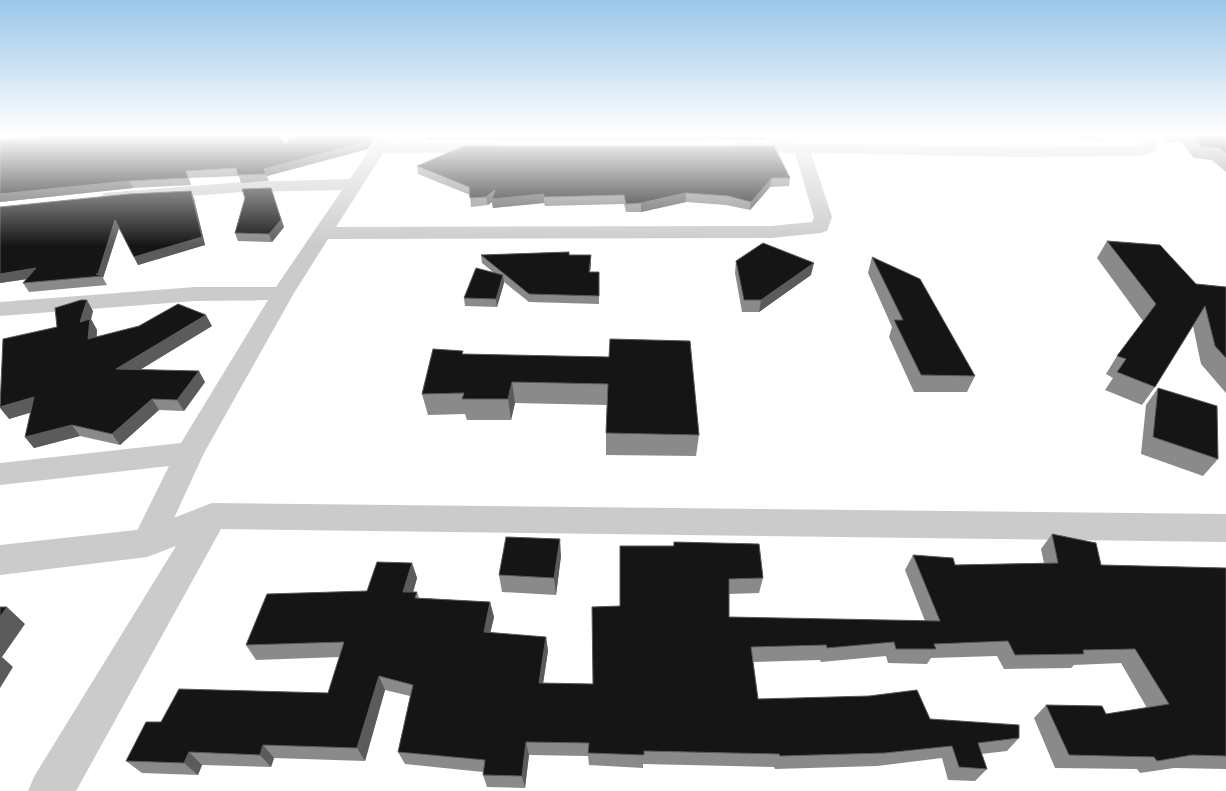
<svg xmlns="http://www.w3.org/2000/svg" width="1226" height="791" font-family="Signika,sans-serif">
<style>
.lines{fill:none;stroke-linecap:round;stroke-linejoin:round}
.minor{fill:#cbcbcb;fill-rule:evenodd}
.tertiary{fill:#cbcbcb;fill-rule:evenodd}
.wall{fill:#8a8a8a}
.shaded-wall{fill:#5b5b5b}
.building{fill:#151515;stroke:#5b5b5b}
</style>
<rect width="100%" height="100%" fill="#fff"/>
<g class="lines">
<!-- minor -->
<polygon class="minor" points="379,135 394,135 389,143 495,143 501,145 503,148 501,151 495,153 383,153 336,227 771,226 812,222 814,217 795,153 733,150 731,147 733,144 739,142 1023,147 1140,146 1141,145 1132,135 1148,135 1157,144 1155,152 1140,156 1023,157 811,153 832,217 827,231 820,233 771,238 328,239 294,293 204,453 158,553 147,556 136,553 131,543 169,466 0,485 0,463 181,443 268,300 195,301 0,316 0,302 195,287 276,287 342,190 243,192 110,202 104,201 101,197 104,193 243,182 350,179"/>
<!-- tertiary -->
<polygon class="tertiary" points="212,503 1226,514 1226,542 221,529 76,791 28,791 35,775 176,546 147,557 0,575 0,545 145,529"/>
</g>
<!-- wall -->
<g class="wall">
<polygon points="428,135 766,135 765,140 499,141 499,140 428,140"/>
<polygon points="1064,135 1105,135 1105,136 1102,142"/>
<polygon points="1163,135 1226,135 1226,172 1212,160 1194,158 1181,142 1167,142"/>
<polygon points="0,140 286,144 368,149 267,176 269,181 241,183 239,176 189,178 191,185 133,188 0,202"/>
<polygon points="417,166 790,178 789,186 770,187 750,210 726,205 686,202 641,212 626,212 624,204 545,206 544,203 493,208 492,202 488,205 471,207 470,195 418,174"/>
<polygon points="191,191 194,199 205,245 138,265 119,228 103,278 107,285 29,292 23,283 27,279 0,283"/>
<polygon points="284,227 272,242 238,241 235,233"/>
<polygon points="1107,241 1196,284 1226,287 1226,393 1201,364 1193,326 1155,387 1142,405 1105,390 1113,378 1106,374 1117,356 1143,321 1097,258"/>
<polygon points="481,255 569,255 591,263 590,272 599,272 599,304 529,302 504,282 497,307 465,306 464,298 493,272 482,263"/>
<polygon points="872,257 975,376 967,392 914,392 889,337 892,327 868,273"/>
<polygon points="736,261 811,275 759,312 742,312 735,273"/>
<polygon points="93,311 91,319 97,330 97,337 212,326 140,370 205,382 184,411 159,410 120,445 80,436 34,448 25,437 31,412 9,419 57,327"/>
<polygon points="464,354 609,357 699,435 696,456 606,455 606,433 607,405 515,403 511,420 467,420 465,414 428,415 422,394"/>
<polygon points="1158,388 1218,459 1203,476 1141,454 1146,405"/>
<polygon points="1052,534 1101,565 1226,568 1226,769 1174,768 1140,773 1137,769 1055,768 1034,718 1046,705 1106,714 1147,708 1121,663 1074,665 1071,668 1004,669 997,656 931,658 927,664 888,663 886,656 821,662 820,660 753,662 758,699 930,719 1019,738 1007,751 981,754 987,769 975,781 948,780 942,758 877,766 775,769 774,767 643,764 643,768 589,765 588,756 529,755 525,788 487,787 483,775 483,772 405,764 398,752 410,696 385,690 365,761 274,758 271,767 202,765 198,775 142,773 126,761 161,722 328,693 340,657 256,660 246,645 367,591 412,563 417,578 413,592 417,592 419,598 490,602 494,617 490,633 546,637 548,651 543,683 593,684 620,606 673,546 674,542 763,578 759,593 729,594 729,617 925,621 905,570 913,555 955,565 1044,563 1041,549"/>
<polygon points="561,556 556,595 502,592 499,575"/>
</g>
<!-- shaded-wall -->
<g class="shaded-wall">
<polygon points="371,135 377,135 368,149 267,176 264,169"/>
<polygon points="772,178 770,187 750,210 751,202"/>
<polygon points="129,181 133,188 0,202 0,194"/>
<polygon points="271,188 284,227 272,242 269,234"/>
<polygon points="495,190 544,194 544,203 493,208 492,202 488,205 486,197"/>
<polygon points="191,191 194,199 205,245 138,265 134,257"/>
<polygon points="686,193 686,202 641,212 641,203"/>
<polygon points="115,220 119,228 103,278 102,276 99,277 98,274"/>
<polygon points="591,255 591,263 589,280 589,272"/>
<polygon points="814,263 811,275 759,312 761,300"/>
<polygon points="36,268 41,277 0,283 0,274"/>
<polygon points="503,275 504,283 497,307 496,299"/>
<polygon points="87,300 93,311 91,319 97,330 95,350 88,339 80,322"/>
<polygon points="206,315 212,326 123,380 116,369"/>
<polygon points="199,371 205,382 184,411 177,400"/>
<polygon points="512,382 515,403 511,420 508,399"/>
<polygon points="34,397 43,409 9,419 0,408 0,407"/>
<polygon points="152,399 159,410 120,445 112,434"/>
<polygon points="72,425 80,436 34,448 25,437"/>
<polygon points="560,539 561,556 556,595 554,578"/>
<polygon points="412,563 417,578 409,607 403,592"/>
<polygon points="490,602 494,617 487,647 484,632"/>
<polygon points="7,607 25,624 2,657 13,667 0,688 0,617"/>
<polygon points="546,637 548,651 541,697 539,683"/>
<polygon points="379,676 385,690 365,761 357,748"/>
<polygon points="526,742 529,755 525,788 522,776"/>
<polygon points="263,745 274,758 271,767 260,755"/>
<polygon points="189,752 202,765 198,775 184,763"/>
</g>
<!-- building -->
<g class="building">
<polygon points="57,135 278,135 286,144 291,135 371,135 366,142 264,169 266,174 238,175 236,168 186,171 188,178 129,181 0,194 0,140"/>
<polygon points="1192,135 1226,135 1226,153 1220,148 1201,146"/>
<polygon points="464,146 774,146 790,178 772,178 751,202 728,196 686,193 641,203 626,204 624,195 544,197 544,194 492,199 495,190 486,197 470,198 469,187 417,166"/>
<polygon points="271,188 281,220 269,234 235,233 245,198 242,189"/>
<polygon points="191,191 202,237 134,257 115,220 98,274 96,274 102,276 23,283 36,268 0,274 0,207 129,194"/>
<polygon points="1107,241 1160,245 1196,284 1226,287 1226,358 1215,346 1205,306 1155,387 1117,372 1126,359 1117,356 1156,304"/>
<polygon points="763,243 814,263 761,300 744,300 736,261"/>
<polygon points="569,252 569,255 591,255 589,272 599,272 599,296 529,294 481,255"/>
<polygon points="872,257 920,279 975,376 921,375 894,320 903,320"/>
<polygon points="476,268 503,275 496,299 464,298"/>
<polygon points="81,300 87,300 80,322 90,319 88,339 139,326 178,304 206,315 116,369 199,371 177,400 152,399 112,434 72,425 25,437 34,397 0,407 3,339 57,327 55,308"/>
<polygon points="610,339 690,341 699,435 606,433 608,384 512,382 508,399 462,399 464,393 422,394 433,349 463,351 462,354 609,357"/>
<polygon points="1158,388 1217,406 1218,459 1153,437"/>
<polygon points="1052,534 1096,543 1101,565 1226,568 1226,756 1192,755 1157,761 1154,757 1069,755 1046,705 1102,706 1106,714 1169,704 1135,649 1083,650 1084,654 1015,655 1008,641 934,644 936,649 896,649 894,642 827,648 826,645 751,647 758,699 869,696 917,690 930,719 1019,725 1019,738 978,743 987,769 959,767 952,746 885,753 780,756 779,754 644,751 644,755 588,753 589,743 526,742 522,776 483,775 485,760 398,752 413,685 379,676 357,748 263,745 260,755 189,752 184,763 126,761 146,722 161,722 179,689 328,693 344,642 246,645 267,594 367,591 377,562 412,563 403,592 417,592 415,598 490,602 484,632 546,637 539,683 593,684 592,607 620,606 620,546 674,546 674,542 759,544 763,578 729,579 729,617 940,621 913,555 953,558 955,565 1058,563"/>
<polygon points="506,537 560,539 554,578 499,575"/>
<polygon points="0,607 7,607 0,617"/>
</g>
<!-- sky -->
<linearGradient id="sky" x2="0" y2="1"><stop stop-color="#9bc7e9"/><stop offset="0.55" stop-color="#fff"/><stop offset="1" stop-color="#fff" stop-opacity="0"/></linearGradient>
<rect width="1226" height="246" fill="url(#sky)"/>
</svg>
